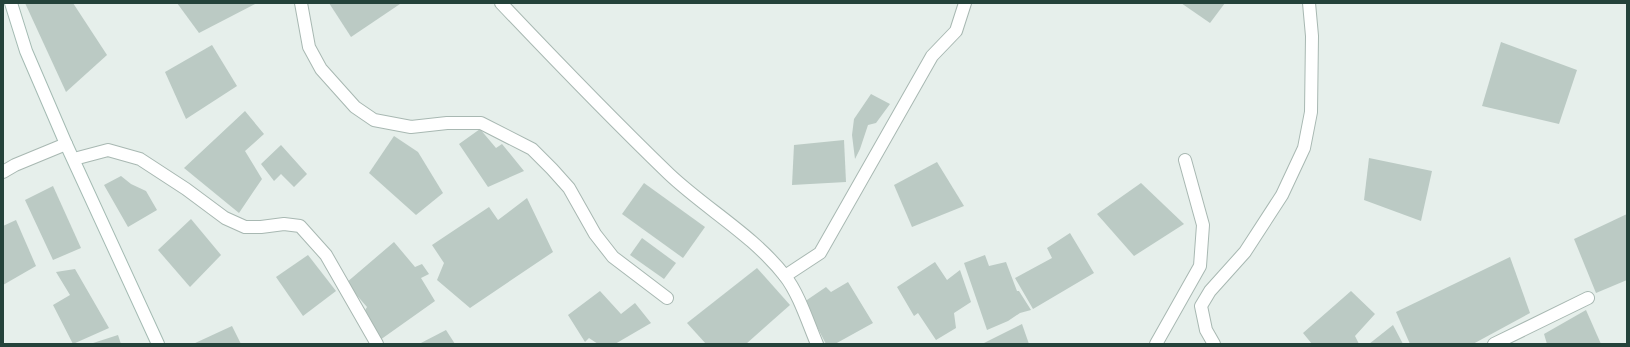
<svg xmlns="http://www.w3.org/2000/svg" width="1630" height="347" font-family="'Archivo Narrow',sans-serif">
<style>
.building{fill:#bbcac4}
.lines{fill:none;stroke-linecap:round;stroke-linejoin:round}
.minor-casing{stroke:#a8b8b2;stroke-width:14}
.tertiary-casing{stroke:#a8b8b2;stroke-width:14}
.secondary-casing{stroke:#a4bbb3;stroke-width:14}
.minor{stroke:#fff;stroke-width:12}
.tertiary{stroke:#fff;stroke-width:12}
.secondary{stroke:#fff;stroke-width:12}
</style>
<rect width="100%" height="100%" fill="#e6efeb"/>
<!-- building -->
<g class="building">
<polygon points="25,3 73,3 107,55 66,92"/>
<polygon points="177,3 257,3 199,33"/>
<polygon points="329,3 399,3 400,4 351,37"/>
<polygon points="1181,3 1225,3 1210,23"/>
<polygon points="1501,42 1577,70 1559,124 1482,106"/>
<polygon points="212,45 237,86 186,119 165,72"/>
<polygon points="871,94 890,104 876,123 868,125 860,149 855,159 852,135 854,119"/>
<polygon points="245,111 264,134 245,151 262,179 239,213 184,168"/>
<polygon points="480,129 496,148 502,144 524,171 488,187 459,144"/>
<polygon points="394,136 418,152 443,193 416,215 369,173"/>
<polygon points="844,140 846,182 792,185 794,145"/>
<polygon points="281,145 307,174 294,187 281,174 274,181 261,164"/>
<polygon points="1369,158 1432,171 1421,221 1364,200"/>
<polygon points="937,162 964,206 912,227 894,185"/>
<polygon points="121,176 131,184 146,191 157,210 128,227 104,185"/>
<polygon points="644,183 705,227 683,258 622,214"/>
<polygon points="1141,183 1184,224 1134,256 1097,214"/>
<polygon points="53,186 81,248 53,260 25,200"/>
<polygon points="527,198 553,252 470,308 437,280 444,263 432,245 489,207 498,220"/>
<polygon points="1627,214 1627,280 1596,293 1574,239"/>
<polygon points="191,219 221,255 190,287 158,250"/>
<polygon points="16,220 36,266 3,285 3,226"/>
<polygon points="1070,233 1094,273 1033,309 1015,278 1052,258 1047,248"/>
<polygon points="642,238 676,263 664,279 630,255"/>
<polygon points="394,242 415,267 422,264 429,274 421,278 435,301 380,340 364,312 367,307 346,283"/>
<polygon points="308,255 336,291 303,316 276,277"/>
<polygon points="985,255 989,266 1006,262 1017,291 1019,291 1031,310 1020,313 1008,321 987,330 964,263"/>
<polygon points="1510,257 1530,313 1473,344 1410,344 1396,312"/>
<polygon points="935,262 947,280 960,270 971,302 954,313 956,328 936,340 918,313 914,316 897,287"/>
<polygon points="757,268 790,305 746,344 706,344 687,323"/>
<polygon points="75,269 109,328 73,344 53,305 70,295 56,272"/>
<polygon points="848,282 873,323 835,344 826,344 804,302 826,287 831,292"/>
<polygon points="600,291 621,314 635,303 651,323 615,344 598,344 589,338 585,342 568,315"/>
<polygon points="1351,291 1375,314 1355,336 1359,344 1312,344 1303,333"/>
<polygon points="1586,310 1601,344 1547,344 1544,334"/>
<polygon points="1022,324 1029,344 982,344"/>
<polygon points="1393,325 1403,344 1369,344"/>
<polygon points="232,326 241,344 193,344"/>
<polygon points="446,330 455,344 419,344"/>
<polygon points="118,335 121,344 90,344"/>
</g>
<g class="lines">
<defs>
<g id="minor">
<polyline points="301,3 309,47 321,69 355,107 374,120 411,127 447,123 481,123 532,149 552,169 569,188 595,234 613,257 667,298"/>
<path d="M 501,3 C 556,61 611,118 669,174 C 706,209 753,235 785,276 C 799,294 808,323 817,344"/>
<polyline points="74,159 108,150 140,159 186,189 225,218 245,227 261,227 284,224 300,226 326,255 377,344"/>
<polyline points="785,276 820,253 932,56 956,31 965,3"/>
<polyline points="1156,344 1200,266 1203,225 1185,160"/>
<polyline points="1214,344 1206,330 1201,306 1210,291 1245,252 1282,195 1304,148 1311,112 1312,36 1309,3"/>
<polyline points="1494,344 1588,298"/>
</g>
<polyline id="tertiary" points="3,172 15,165 66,144"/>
<polyline id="secondary" points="11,3 26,51 66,144 158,344"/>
</defs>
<!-- minor casing -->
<use href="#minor" class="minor-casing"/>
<!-- tertiary casing -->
<use href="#tertiary" class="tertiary-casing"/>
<!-- secondary casing -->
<use href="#secondary" class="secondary-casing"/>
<!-- minor -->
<use href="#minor" class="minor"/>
<!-- tertiary -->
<use href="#tertiary" class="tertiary"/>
<!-- secondary -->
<use href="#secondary" class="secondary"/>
</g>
<!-- border -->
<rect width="1630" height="347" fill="none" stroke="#24423a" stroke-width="8"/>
</svg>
